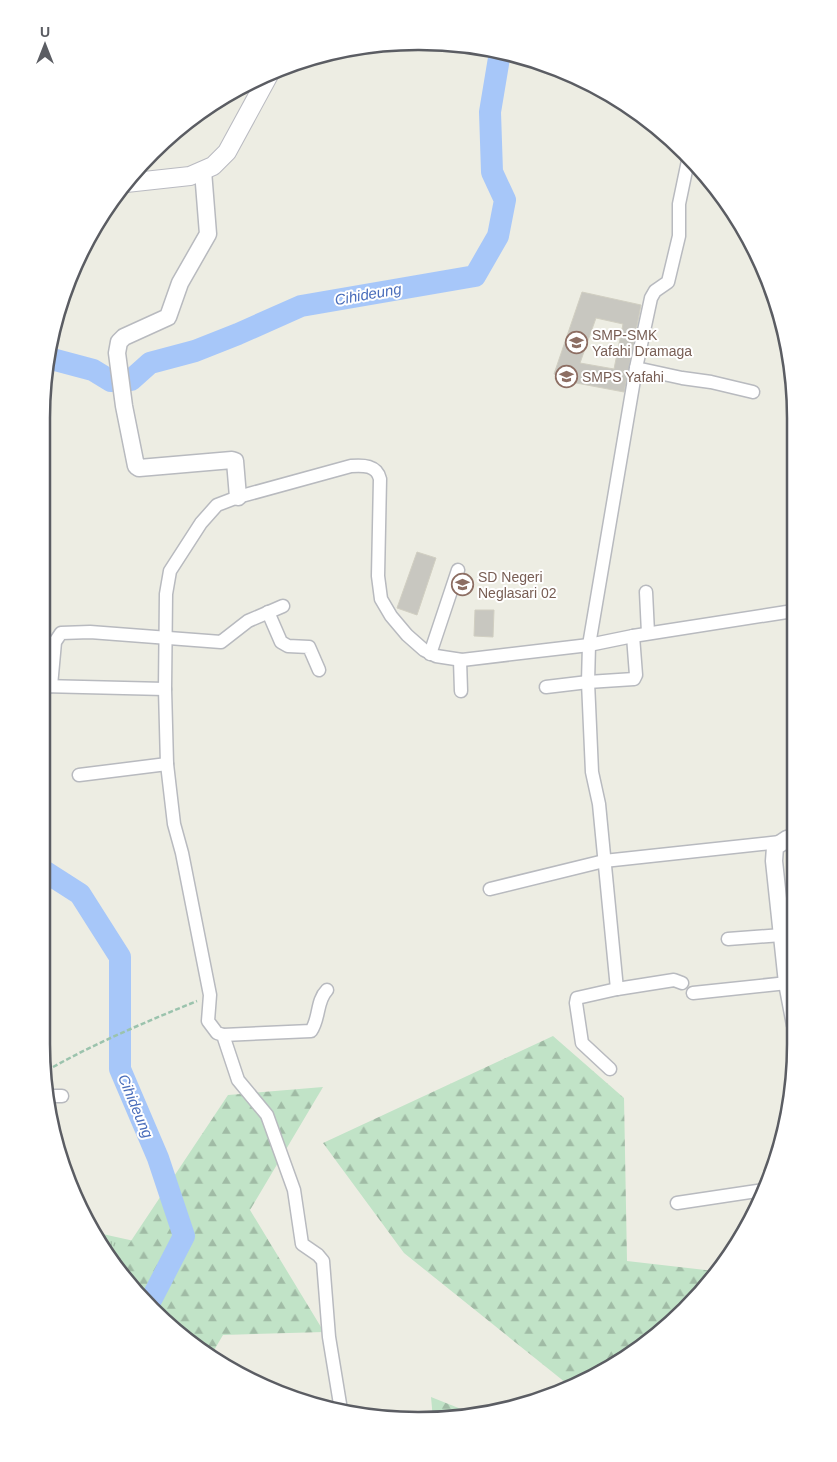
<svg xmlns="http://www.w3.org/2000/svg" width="837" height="1462" font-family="Helvetica,sans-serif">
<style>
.grass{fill:url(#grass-tufts)}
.forest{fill:url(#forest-firs)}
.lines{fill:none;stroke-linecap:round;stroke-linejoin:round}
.river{stroke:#a7c7f9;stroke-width:22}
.building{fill:#c8c7c0;stroke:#d1cfc2;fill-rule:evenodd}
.minor-casing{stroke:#b8babf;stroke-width:15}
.tertiary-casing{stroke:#b8babf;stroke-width:19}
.secondary-casing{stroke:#b9bac1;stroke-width:20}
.path{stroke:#9bc3ad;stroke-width:2.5;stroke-dasharray:5 2.5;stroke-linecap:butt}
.minor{stroke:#fff;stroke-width:12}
.tertiary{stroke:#fff;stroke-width:16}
.secondary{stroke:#fff;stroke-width:18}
.labels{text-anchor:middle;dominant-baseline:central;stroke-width:4;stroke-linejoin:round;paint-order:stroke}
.education-label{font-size:14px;fill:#785e54;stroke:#fff;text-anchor:start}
.water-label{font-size:15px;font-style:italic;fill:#4b6ebb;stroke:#fff}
.rim{fill:none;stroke:#5b5d63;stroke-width:2.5}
</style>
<defs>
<pattern id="grass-tufts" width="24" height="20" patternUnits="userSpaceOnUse" patternTransform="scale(1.25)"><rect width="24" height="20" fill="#c1e3c7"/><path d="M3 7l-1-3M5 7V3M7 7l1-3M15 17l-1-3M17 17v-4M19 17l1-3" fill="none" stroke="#a0bba5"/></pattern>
<pattern id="forest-firs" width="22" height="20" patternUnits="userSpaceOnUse" patternTransform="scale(1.25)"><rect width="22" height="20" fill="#c1e3c7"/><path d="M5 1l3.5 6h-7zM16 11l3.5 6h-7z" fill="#a0bba5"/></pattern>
</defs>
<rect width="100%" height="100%" fill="#edede3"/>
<!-- grass -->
<polygon class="grass" points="98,1233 175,1250 119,1273"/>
<!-- forest -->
<g class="forest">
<polygon points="553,1036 624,1098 627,1261 714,1271 667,1327 571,1387 404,1253 323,1143"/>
<polygon points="323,1087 250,1210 324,1332 223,1335 210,1357 119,1273 115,1265 228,1095"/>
<polygon points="431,1397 471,1413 443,1420 433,1419"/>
</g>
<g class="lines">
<!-- river -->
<g class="river">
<polyline points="48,358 93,370 111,381 131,380 150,363 195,351 238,334 301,306 475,276 498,236 505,200 492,172 490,112 500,52"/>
<polyline points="41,869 80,894 120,957 120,1069 158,1158 184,1236 150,1302"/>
</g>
</g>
<!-- building -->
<g class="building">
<path d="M 582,292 L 641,305 L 624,392 L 555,379 L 556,375 L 554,374 ZM 596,318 L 623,324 L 614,369 L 580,363 Z"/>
<polygon points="417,552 436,558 417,615 397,608"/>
<polygon points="475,610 494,610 493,637 474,636"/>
</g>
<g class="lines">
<defs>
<g id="minor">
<polyline points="636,368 682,378 711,382 753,392"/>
<polyline points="646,592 648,633"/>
<polyline points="268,612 281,642 288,646 309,647 319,670"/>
<polyline points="430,654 458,570"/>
<polyline points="460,660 461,691"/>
<polyline points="42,686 165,689"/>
<polyline points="51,686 55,642 61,633 90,632 221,642 248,621 283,606"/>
<polyline points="546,687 588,682 634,679 636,675 633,636"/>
<polyline points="79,775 167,764"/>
<polyline points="490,889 604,861 780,842"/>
<polyline points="728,939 782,935"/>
<polyline points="617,989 599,804 592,772 588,682 589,645 636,368 651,298 655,291 668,282 679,236 679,204 689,156"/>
<polyline points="693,993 787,983"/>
<path d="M 223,1035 L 311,1031 C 320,1018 316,1001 327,990"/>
<polyline points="610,1069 582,1043 576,1003 577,998 617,989 674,980 682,983"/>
<polyline points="50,1096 62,1096"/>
<polyline points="677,1203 764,1190"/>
<path d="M 341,1410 L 329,1337 L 323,1261 L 318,1255 L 302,1244 L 294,1190 L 267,1115 L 238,1080 L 223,1035 L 217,1033 L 208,1021 L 210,995 L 182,853 L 174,824 L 167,764 L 165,689 L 166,594 L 170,571 L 201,523 L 217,505 L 238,497 L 351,466 C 363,465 377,465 380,479 L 378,576 L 381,599 L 391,616 L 407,635 L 424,650 L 436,656 L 462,660 L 589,645 L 633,636 L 793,611"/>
</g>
<g id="tertiary">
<polyline points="203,171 208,234 180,283 168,317 124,337 119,342 117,353 124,406 136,466 139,468 232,460 235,461 238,497"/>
<polyline points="794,837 787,839 775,847 774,861 787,983 795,1025"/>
</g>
<polyline id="secondary" points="126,183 190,176 213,166 227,152 270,73"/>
</defs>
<!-- minor casing -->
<use href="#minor" class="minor-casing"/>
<!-- tertiary casing -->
<use href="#tertiary" class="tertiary-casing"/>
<!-- secondary casing -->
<use href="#secondary" class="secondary-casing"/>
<!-- path -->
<path class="path" d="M 53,1067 C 100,1041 148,1021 197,1001"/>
<!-- minor -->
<use href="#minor" class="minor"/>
<!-- tertiary -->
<use href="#tertiary" class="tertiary"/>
<!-- secondary -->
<use href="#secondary" class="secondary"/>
</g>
<!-- icons -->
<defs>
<symbol id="school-ring" viewBox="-11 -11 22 22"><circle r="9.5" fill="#fff" stroke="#8d6e63" stroke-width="1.5"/><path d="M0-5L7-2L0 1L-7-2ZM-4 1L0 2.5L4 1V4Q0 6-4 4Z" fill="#8d6e63"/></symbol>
</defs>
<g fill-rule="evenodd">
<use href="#school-ring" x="564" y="330" width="25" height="25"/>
<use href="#school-ring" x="554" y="364" width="25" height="25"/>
<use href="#school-ring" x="450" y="572" width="25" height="25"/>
</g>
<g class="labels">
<!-- education labels -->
<g class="education-label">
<text x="592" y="335">SMP-SMK<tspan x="592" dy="16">Yafahi Dramaga</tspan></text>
<text x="582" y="377">SMPS Yafahi</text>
<text x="478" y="577">SD Negeri<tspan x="478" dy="16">Neglasari 02</tspan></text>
</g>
<!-- water labels -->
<g class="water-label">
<text transform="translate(368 294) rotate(-10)">Cihideung</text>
<text transform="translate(136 1106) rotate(67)">Cihideung</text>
</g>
</g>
<!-- crop -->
<path d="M0 0H837V1462H0ZM418 50H419A368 368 0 0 1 787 418V1044A368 368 0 0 1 419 1412H418A368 368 0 0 1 50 1044V418A368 368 0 0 1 418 50Z" fill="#fff" fill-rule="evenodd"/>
<path class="rim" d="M418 50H419A368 368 0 0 1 787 418V1044A368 368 0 0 1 419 1412H418A368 368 0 0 1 50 1044V418A368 368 0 0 1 418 50Z"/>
<!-- north arrow -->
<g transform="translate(45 45)" stroke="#ffffff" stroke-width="4" paint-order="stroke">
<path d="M0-4L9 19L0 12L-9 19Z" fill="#5b5d63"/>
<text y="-8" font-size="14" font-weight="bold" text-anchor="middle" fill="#5b5d63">U</text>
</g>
</svg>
